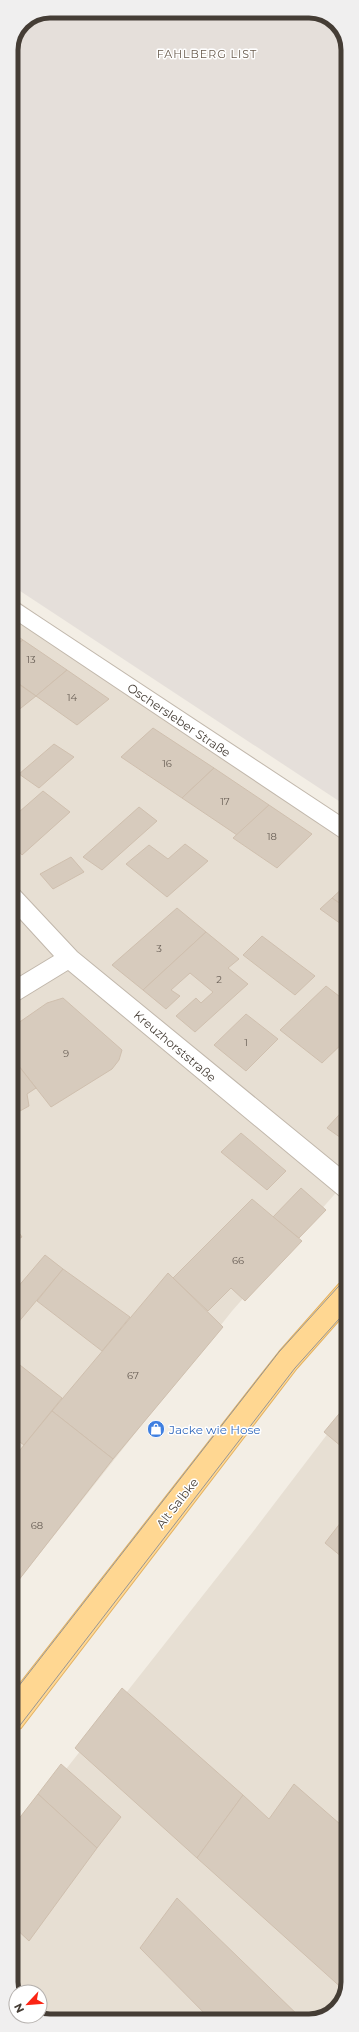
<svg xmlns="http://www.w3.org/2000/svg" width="359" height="2032" font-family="Montserrat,sans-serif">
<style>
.residential{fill:#e7dfd3}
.industrial{fill:#e5dfda}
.building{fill:#d7cbbd;stroke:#cfbfae}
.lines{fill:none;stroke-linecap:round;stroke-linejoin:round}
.minor-casing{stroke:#c1b7ab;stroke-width:2}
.major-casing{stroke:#e4b262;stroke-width:2}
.minor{fill:#fff;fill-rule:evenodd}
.major{fill:#ffd792;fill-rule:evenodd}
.tram{stroke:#959595;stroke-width:1}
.labels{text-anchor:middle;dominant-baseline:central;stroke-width:3;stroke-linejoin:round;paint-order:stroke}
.number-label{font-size:10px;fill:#6a6057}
.far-neighbourhood-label{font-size:11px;letter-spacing:1px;fill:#685a4c;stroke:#fff}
.street-label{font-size:12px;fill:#453d35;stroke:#fff}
.shop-label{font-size:12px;fill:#366cbe;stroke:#fff;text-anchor:start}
.rim{fill:none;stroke:#453d35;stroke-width:5}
</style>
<rect width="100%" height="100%" fill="#f3eee5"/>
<!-- residential -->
<g class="residential">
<polygon points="11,596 348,837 348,1179 232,1311 11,1590"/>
<polygon points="348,1407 348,1982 338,2008 314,2021 45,2021 36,2016 40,2016 40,1992 16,1992 16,1996 11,1987 11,1839 252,1533"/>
</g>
<!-- industrial -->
<polygon class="industrial" points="50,11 314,11 337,23 348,45 348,807 11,585 11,50 23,22"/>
<!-- building -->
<g class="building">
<polygon points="11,632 23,640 11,649"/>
<polygon points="23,640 67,670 36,696 11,678 11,649"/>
<polygon points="67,670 109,699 77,725 36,696"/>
<polygon points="20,685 36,696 11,716 11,692"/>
<polygon points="153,728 214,768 182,798 121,757"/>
<polygon points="54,744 74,757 39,788 19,774"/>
<polygon points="214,768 269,805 237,835 182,798"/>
<polygon points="43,791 70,812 22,855 11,843 11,819"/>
<polygon points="269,805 312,834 277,868 233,838"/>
<polygon points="139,807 157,821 102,870 83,857"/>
<polygon points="185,844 208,861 167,897 126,864 149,845 168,859"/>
<polygon points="71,857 84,872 53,889 40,874"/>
<polygon points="348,883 348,909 332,898"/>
<polygon points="332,898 348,909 348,929 320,909"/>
<polygon points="177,908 206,932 143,990 112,965"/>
<polygon points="206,932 239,959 228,968 248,984 195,1032 176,1016 196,998 201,1003 213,992 190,973 171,990 180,996 166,1009 143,990"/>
<polygon points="262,936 315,976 295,995 243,955"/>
<polygon points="326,986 348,1003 348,1038 322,1063 280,1030"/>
<polygon points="63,998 122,1050 119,1060 112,1069 51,1107 11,1056 11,1028 47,1003"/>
<polygon points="246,1014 278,1039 246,1071 214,1045"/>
<polygon points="11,1056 36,1088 27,1094 29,1106 11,1116"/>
<polygon points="348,1105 348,1143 327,1128"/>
<polygon points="241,1133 286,1171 267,1190 221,1152"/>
<polygon points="301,1188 326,1210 299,1238 273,1217"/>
<polygon points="252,1199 302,1241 245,1301 231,1288 208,1311 173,1278"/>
<polygon points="11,1221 22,1237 11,1243"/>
<polygon points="45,1255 63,1269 11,1331 11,1295"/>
<polygon points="63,1269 130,1317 102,1351 37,1301"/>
<polygon points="168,1273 223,1327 113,1459 52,1411"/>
<polygon points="11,1358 62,1398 24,1445 11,1436"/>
<polygon points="348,1403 348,1452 324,1432"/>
<polygon points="52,1411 113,1459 11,1590 11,1461"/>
<polygon points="348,1513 348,1562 325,1543"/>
<polygon points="122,1688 243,1795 197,1858 75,1748"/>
<polygon points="61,1764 121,1817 97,1848 38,1794"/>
<polygon points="294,1784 348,1831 348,1982 345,1991 197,1858 243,1795 269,1819"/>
<polygon points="38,1794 97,1848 29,1941 11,1924 11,1829"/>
<polygon points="177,1898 304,2021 212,2021 140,1948"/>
</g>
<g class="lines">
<defs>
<g id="minor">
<polygon points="11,601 18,603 348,821 348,840 341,838 11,617"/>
<polygon points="11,886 18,889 77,952 348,1174 348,1199 340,1196 68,970 19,1000 11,1002 11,982 54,956 11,909"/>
</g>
<polygon id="major" points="348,1281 348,1310 297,1368 21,1728 11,1732 11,1695 279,1352 339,1284"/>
</defs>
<!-- minor casing -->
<use href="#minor" class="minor-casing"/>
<!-- major casing -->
<use href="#major" class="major-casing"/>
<!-- minor -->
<use href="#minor" class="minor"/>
<!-- major -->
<use href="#major" class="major"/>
<!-- tram -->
<g class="tram">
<polyline points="11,1696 279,1352 348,1276"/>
<polyline points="11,1737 295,1368 348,1309"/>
</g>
</g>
<!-- icons -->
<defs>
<symbol id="shop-disc" viewBox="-11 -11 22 22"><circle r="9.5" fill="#3f7fe0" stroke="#fff"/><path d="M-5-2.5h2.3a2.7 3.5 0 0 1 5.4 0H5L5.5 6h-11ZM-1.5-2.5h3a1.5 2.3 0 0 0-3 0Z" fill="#fff"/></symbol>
</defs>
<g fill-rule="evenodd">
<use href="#shop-disc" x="146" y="1419" width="20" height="20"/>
</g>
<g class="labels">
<!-- number labels -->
<g class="number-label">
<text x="31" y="659">13</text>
<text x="72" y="697">14</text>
<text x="167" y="763">16</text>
<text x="225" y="801">17</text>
<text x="272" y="836">18</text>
<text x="159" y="948">3</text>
<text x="219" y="979">2</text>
<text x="246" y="1042">1</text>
<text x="66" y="1053">9</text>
<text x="238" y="1260">66</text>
<text x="133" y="1375">67</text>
<text x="37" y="1525">68</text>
</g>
<!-- far-neighbourhood labels -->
<g class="far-neighbourhood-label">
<text x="207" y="54">FAHLBERG LIST</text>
</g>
<!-- street labels -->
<g class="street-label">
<text transform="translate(179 720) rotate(34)">Oschersleber Straße</text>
<text transform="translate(175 1046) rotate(40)">Kreuzhorststraße</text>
<text transform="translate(177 1503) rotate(-52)">Alt Salbke</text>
</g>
<!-- shop labels -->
<g class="shop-label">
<text x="169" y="1429">Jacke wie Hose</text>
</g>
</g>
<!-- crop -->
<path d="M0 0H359V2032H0ZM50 18H309A32 32 0 0 1 341 50V1982A32 32 0 0 1 309 2014H50A32 32 0 0 1 18 1982V50A32 32 0 0 1 50 18Z" fill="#f0efef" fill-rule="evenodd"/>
<path class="rim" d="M50 18H309A32 32 0 0 1 341 50V1982A32 32 0 0 1 309 2014H50A32 32 0 0 1 18 1982V50A32 32 0 0 1 50 18Z"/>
<!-- north arrow -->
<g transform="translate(28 2004) rotate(244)"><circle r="19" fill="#ffffff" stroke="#b5b1ae"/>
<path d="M0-3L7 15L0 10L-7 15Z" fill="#fb2414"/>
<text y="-6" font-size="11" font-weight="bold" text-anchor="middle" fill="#453d35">N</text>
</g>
</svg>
